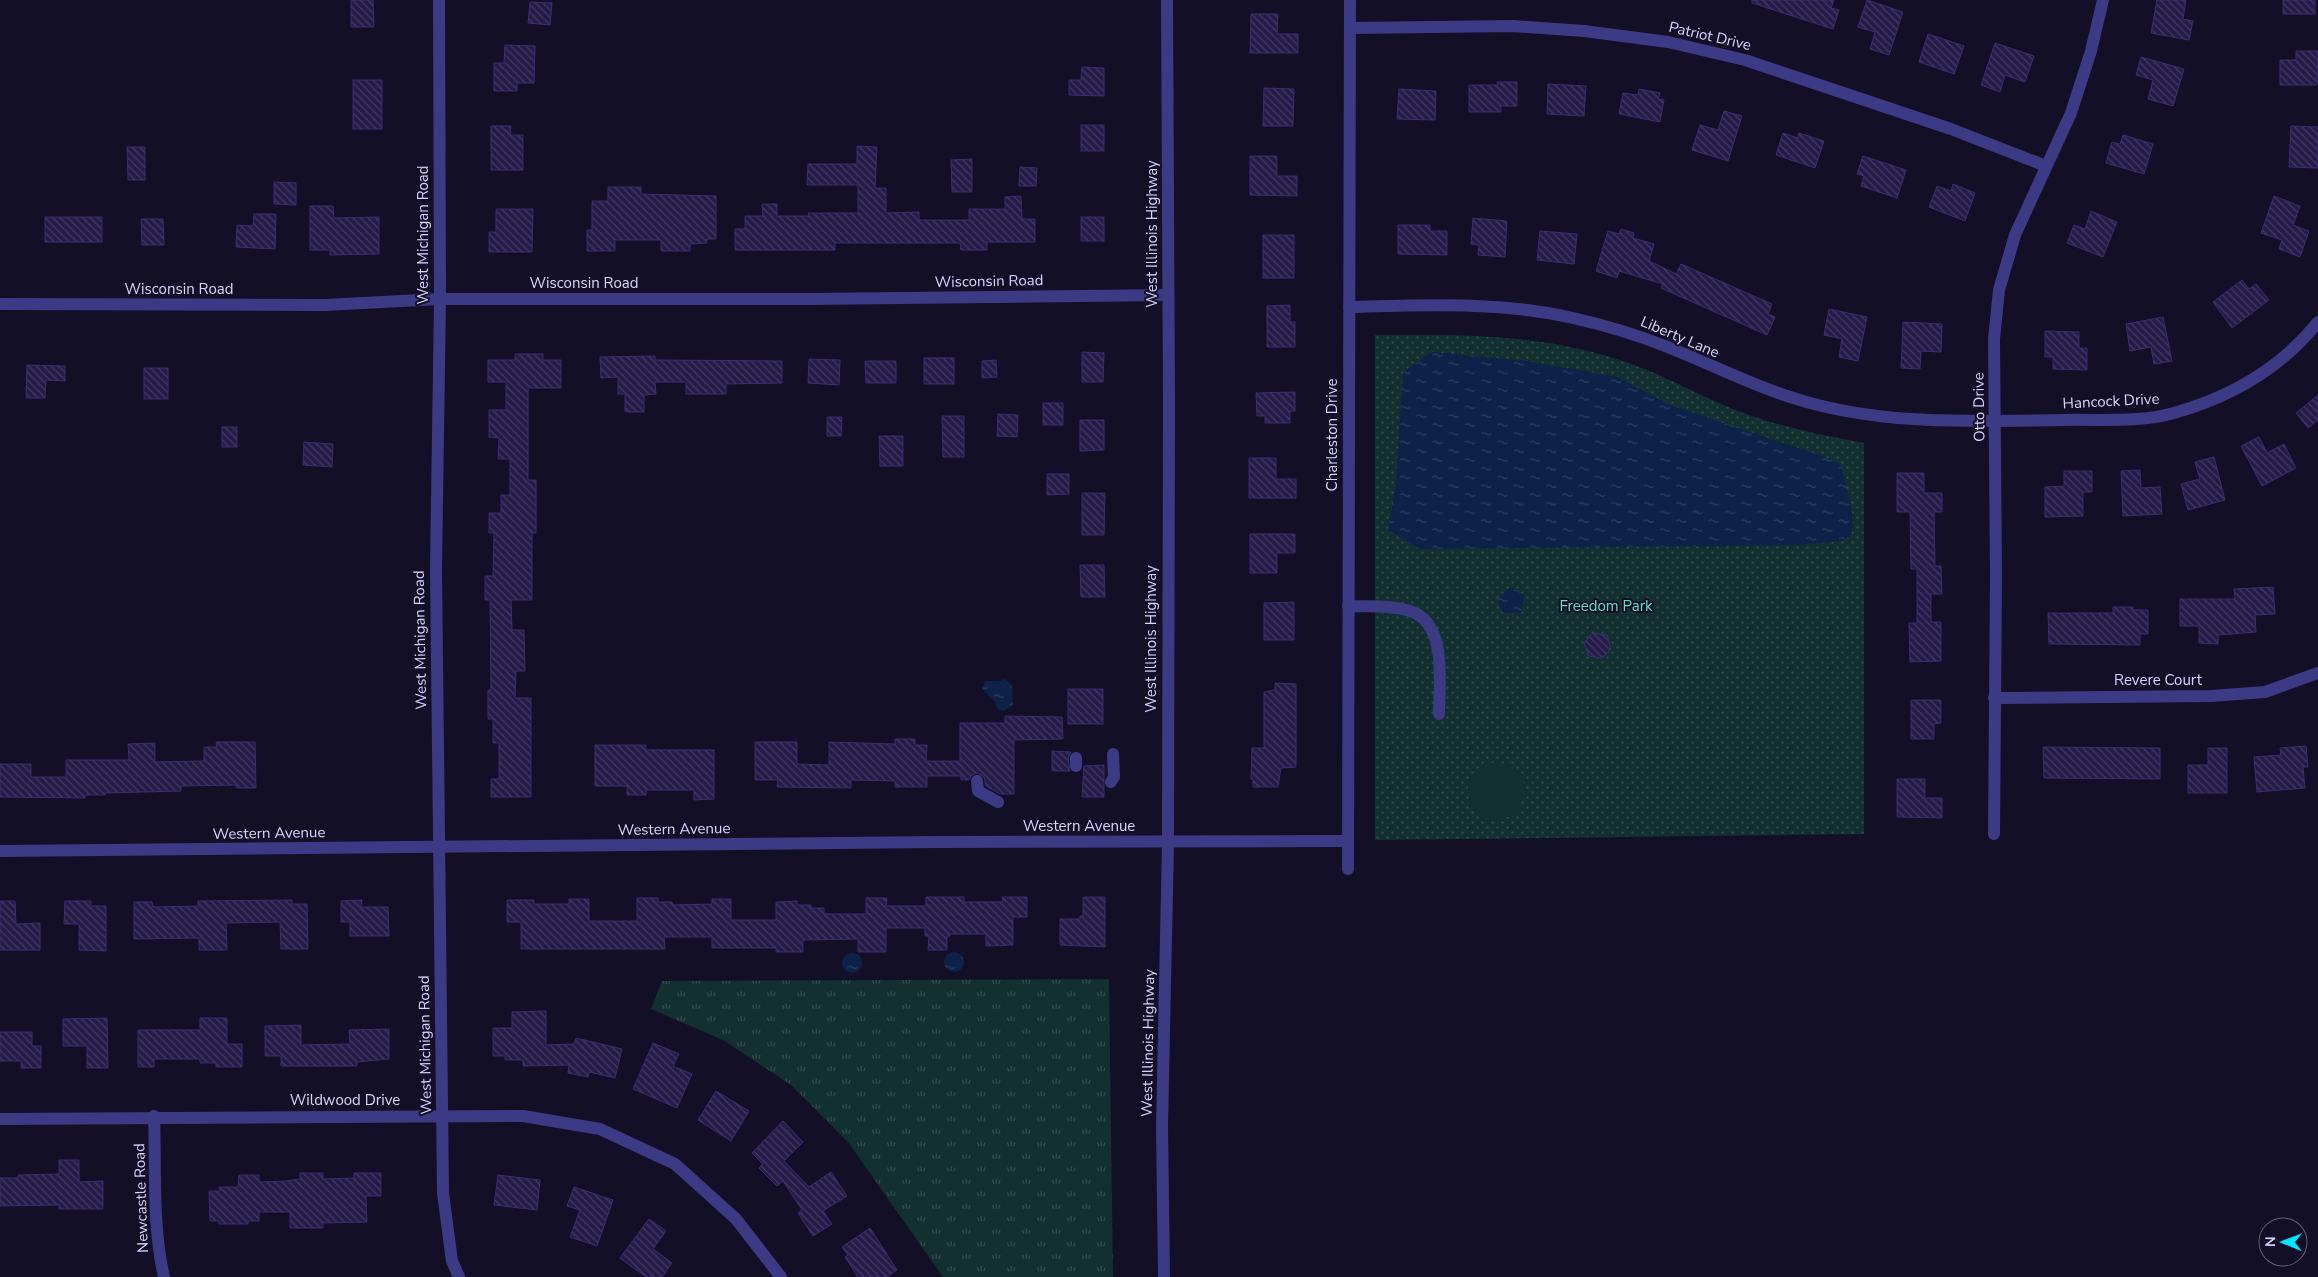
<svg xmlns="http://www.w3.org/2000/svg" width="2318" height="1277" font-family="'Nunito Sans',sans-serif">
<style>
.grass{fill:url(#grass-tufts)}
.park{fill:url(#park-dots)}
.pitch{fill:#12302f}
.water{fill:url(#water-ripples)}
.building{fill:url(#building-back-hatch);stroke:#3b2d73}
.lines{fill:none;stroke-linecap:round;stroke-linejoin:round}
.pedestrian{stroke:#3d3a85;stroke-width:12}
.minor{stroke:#3d3a85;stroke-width:12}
.tertiary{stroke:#3d3a85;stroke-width:12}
.labels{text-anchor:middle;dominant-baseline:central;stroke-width:4;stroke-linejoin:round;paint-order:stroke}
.street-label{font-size:15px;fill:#d9d4ff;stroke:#130f26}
.park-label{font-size:15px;fill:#5fe0c0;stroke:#130f26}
</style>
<defs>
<pattern id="grass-tufts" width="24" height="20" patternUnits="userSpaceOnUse" patternTransform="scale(1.25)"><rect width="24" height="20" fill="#12302f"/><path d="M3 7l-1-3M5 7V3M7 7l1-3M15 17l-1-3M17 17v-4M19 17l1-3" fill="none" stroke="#344d4e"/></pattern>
<pattern id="park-dots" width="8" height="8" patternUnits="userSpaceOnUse" patternTransform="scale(1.25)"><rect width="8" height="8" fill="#12302f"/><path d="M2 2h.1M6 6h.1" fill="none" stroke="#344d4e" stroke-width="1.8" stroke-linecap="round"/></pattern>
<pattern id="water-ripples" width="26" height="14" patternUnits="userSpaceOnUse" patternTransform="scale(1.25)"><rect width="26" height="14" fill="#0c2248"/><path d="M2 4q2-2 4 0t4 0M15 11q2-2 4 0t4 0" fill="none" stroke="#2f4163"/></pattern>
<pattern id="building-back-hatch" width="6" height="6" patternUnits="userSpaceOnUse" patternTransform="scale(1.25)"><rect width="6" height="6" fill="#241b47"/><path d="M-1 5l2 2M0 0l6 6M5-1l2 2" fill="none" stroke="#433b63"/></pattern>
</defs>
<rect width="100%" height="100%" fill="#130f26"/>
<!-- grass -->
<polygon class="grass" points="1109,979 1113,1277 943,1277 848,1142 791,1085 723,1040 651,1009 662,981"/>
<!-- park -->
<path class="park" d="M 1375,335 C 1463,334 1551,334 1634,365 C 1669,378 1701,396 1735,410 C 1777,426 1820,435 1864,443 L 1864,834 L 1375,840 Z"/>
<!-- pitch -->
<path class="pitch" d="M 1496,762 C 1501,763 1508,764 1512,767 C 1529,776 1524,798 1518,811 C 1513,814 1506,819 1500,819 C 1471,824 1455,783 1481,766 C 1485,764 1492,763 1496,762 Z"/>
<!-- water -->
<g class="water">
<path d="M 1432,352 L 1526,361 L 1618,377 L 1670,405 L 1831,459 L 1842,466 C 1845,490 1857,512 1851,536 L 1841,541 L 1800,545 L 1420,549 L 1388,530 L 1396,484 L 1403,372 Z"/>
<polygon points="1511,587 1525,595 1521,613 1503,613 1497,599"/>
<polygon points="1005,679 1012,685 1013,705 1004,711 998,709 992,698 982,689 985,681 1001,681"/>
<circle cx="954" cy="962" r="10"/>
<circle cx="852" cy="963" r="10"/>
</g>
<!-- building -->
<g class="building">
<polygon points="351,0 373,0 374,27 351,27"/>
<polygon points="1752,0 1834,0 1831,8 1839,10 1833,29 1752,3"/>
<polygon points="1867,0 1903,12 1889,55 1870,49 1875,32 1858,27"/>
<polygon points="2157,0 2186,0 2183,19 2193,21 2189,40 2151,33"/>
<rect x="2283" y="0" width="32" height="14"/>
<polygon points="530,2 552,3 550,25 528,23"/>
<polygon points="1251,14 1278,14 1277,34 1298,34 1298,53 1250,53"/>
<polygon points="1928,34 1964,46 1954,74 1919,62"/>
<polygon points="1995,43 2034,56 2025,82 2005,75 2000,92 1981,85"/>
<polygon points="505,45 535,46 534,83 517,83 517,91 494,91 494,63 504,63"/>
<polygon points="2296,51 2318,51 2317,85 2280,85 2280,60 2296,60"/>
<polygon points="2141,57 2184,69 2173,106 2148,99 2153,80 2136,75"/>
<polygon points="1082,67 1104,68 1104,96 1069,95 1069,80 1081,80"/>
<rect x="353" y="80" width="29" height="49"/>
<polygon points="1497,82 1517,82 1517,106 1501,106 1501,112 1469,112 1469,85 1498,85"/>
<polygon points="1548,84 1586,86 1584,116 1547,114"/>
<polygon points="1264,88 1294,89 1293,126 1263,126"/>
<polygon points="1399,89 1436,91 1435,120 1397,119"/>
<polygon points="1639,89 1660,93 1658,99 1664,100 1660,122 1619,114 1623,93 1638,95"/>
<polygon points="1724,111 1742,116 1728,161 1692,150 1700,125 1718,130"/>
<rect x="1081" y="125" width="23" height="26"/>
<polygon points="491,126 511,126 510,135 523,135 523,170 491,170"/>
<polygon points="2291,126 2318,127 2318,168 2289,167"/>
<polygon points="1783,133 1798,138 1799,133 1824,141 1815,168 1776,155"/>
<polygon points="2123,135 2153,144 2144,174 2106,163 2112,142 2120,144"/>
<polygon points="857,146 877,147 875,188 886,188 886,213 919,212 919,220 969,220 969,209 1005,209 1005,197 1021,196 1022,219 1035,219 1035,242 987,242 987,250 961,250 960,243 835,243 835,250 735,250 735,229 745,229 745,216 763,216 762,204 777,204 777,216 809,216 808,213 858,213 858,185 807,185 808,164 857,164"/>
<polygon points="127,147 145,147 145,180 128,180"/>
<polygon points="1250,156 1277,156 1277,176 1297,176 1297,196 1250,195"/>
<polygon points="1863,156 1906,170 1897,198 1861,186 1864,176 1857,174"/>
<polygon points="972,159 972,192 952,192 951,160"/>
<polygon points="1020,167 1037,168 1036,186 1019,186"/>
<polygon points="274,182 296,183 296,205 274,204"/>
<polygon points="1953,184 1975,193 1965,221 1929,207 1937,186 1951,191"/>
<polygon points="608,187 641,187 641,194 716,196 716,239 707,239 707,243 690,244 690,251 661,251 661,240 615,240 615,251 587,251 587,230 592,230 592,201 608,201"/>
<polygon points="2274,196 2300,206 2293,225 2309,231 2300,257 2279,249 2282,240 2261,233"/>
<polygon points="310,206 333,206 334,218 379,217 379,254 330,255 330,250 310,250"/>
<polygon points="496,209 533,209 532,252 489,252 489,232 496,232"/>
<polygon points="2091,211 2117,222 2103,257 2067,243 2074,225 2085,229"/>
<polygon points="254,214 276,214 275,249 236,247 237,225 253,226"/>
<rect x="45" y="217" width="57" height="25"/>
<rect x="1081" y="217" width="23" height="24"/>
<polygon points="1473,218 1507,221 1505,257 1478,255 1479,245 1471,244"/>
<polygon points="141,219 163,219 164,245 142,245"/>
<polygon points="1398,225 1430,225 1430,231 1447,231 1447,255 1398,254"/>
<polygon points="1621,229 1634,233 1633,238 1654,244 1649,261 1676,274 1681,264 1772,304 1768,314 1775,317 1767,335 1661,288 1663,284 1619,271 1617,278 1596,271 1608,231 1619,234"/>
<polygon points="1540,231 1577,234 1574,264 1537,260"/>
<rect x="1263" y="235" width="31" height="43"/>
<polygon points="2242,280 2249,289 2256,284 2269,300 2232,328 2213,302"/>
<polygon points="1290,305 1290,322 1295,322 1295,347 1267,347 1267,306"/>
<polygon points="1829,309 1867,317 1858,361 1839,357 1842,339 1824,335"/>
<polygon points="2163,317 2172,361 2154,364 2151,347 2130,351 2126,324"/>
<polygon points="1903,322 1942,324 1941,352 1921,351 1920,369 1901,368"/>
<polygon points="2045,331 2079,332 2079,348 2087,348 2087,370 2053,369 2053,357 2045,357"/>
<polygon points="1082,352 1104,353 1103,382 1082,382"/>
<polygon points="515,354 543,354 543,360 561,360 561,388 528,388 528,480 536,480 536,533 532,533 532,600 511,600 512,630 524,630 525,671 516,671 515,698 531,698 531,797 491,797 491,779 499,779 499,743 493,743 493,719 488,719 488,690 491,690 490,600 485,600 485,576 493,576 494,533 489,533 489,513 501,513 501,495 510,495 510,459 498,459 499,438 489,437 489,410 506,410 506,382 488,382 488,360 515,360"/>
<polygon points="655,356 655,360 782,361 782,383 726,384 726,394 686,394 686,382 655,382 656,394 644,395 644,412 625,412 625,394 618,394 618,377 601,378 600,357"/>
<rect x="924" y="358" width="30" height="26"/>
<polygon points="809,359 840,360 839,385 808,383"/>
<polygon points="996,360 997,377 982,378 982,361"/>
<polygon points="865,361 896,361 896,383 866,383"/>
<polygon points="27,365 65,366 65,381 46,380 45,398 26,398"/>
<rect x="144" y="368" width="24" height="31"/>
<polygon points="1295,392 1295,411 1290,411 1290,423 1265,423 1265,416 1257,416 1256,393"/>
<polygon points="2318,395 2318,420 2308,428 2296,413"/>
<rect x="1043" y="403" width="20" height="22"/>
<polygon points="998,414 1018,415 1017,437 997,436"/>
<polygon points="942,416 964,416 964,457 943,457"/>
<polygon points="827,417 842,417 841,436 827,436"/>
<polygon points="1080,420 1104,420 1104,450 1080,451"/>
<rect x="222" y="427" width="15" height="20"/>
<polygon points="879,436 903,436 903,466 880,466"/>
<polygon points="2259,437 2267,453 2284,444 2296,468 2262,486 2241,446"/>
<polygon points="304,442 333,444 332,467 303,465"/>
<polygon points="2214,457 2225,500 2188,510 2181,484 2200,479 2195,462"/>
<polygon points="1249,458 1276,458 1276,479 1296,479 1296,498 1249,498"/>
<polygon points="2140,470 2141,488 2160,487 2162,514 2123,516 2121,471"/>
<polygon points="2064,471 2092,471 2092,492 2083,492 2083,516 2045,517 2045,487 2064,486"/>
<polygon points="1897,473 1924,473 1924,493 1942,493 1942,512 1934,512 1935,566 1941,566 1942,594 1931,594 1931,622 1941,622 1941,661 1910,662 1909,623 1917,623 1917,569 1911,569 1910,512 1897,512"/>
<polygon points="1047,474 1069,474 1069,494 1047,495"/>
<polygon points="1082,493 1105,493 1104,535 1082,535"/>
<polygon points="1250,534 1295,534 1295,553 1277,553 1277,573 1250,573"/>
<polygon points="1080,565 1104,565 1105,597 1081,597"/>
<polygon points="2273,587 2275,614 2255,615 2256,632 2218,635 2218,644 2199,643 2199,626 2180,626 2180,599 2235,599 2234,589"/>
<polygon points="1294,602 1294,640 1264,640 1264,603"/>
<polygon points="2113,607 2133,607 2133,610 2148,610 2148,634 2140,634 2140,645 2049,644 2048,613 2113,613"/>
<polygon points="1593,633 1607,635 1611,649 1602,658 1589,656 1584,643"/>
<polygon points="1275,683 1296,684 1296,767 1281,768 1278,787 1253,787 1253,779 1251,779 1252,748 1264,748 1264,692 1275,690"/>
<rect x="1068" y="689" width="35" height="35"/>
<polygon points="1911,700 1941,700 1941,723 1934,724 1934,739 1911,739"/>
<polygon points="1005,716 1062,717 1063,739 1014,740 1014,794 1000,794 986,786 984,777 977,773 972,775 969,780 961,780 961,776 927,776 927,787 895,787 895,781 851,780 851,788 777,787 778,780 755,780 755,742 797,742 797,764 829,765 829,742 895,744 895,739 915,739 915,745 927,745 926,761 960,761 960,723 1005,723"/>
<polygon points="216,742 255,742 256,788 236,788 236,785 181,786 181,791 105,793 105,795 85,795 85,798 0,797 0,764 31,764 31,777 66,777 66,760 129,760 128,744 155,743 155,762 204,761 204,747 217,747"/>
<polygon points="595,745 646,745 646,750 714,750 714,799 694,800 694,790 646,790 646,795 627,795 627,786 595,786"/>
<polygon points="2306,746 2308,767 2303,767 2305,788 2257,792 2254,757 2281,755 2280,748"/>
<polygon points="2043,747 2160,748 2160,779 2044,778"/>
<polygon points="2208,748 2227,748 2227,793 2188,793 2188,765 2208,765"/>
<polygon points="1052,751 1071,752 1068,758 1070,771 1052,771"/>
<polygon points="1104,765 1104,797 1082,797 1084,766"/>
<polygon points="1897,779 1925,779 1925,798 1942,798 1942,818 1897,817"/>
<polygon points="926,897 964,897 964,902 1003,902 1002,897 1027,897 1027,917 1013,917 1013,945 986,946 986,934 950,934 950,936 947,936 947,950 928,950 929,936 925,936 925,928 886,928 886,952 858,952 858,939 803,940 803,952 776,952 776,948 712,948 712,937 664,937 665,949 521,949 521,922 507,922 507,900 534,900 534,904 569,904 569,899 589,899 589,921 637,921 637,898 658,898 658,902 672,902 673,905 712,904 712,899 731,899 731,920 776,920 776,902 797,901 797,905 811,905 811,908 824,908 824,914 866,914 866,898 887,898 886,906 926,906"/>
<polygon points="1083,897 1105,897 1105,947 1060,945 1060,919 1080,919 1080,916 1083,916"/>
<polygon points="292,900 292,904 307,904 308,949 281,949 280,922 226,923 227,950 199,950 199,938 134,939 134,902 152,902 153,907 198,906 198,901"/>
<polygon points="362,900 361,907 388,907 389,936 350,936 350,922 341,922 341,901"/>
<polygon points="0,901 15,901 16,924 40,923 40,950 0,950"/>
<polygon points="65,901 91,901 91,906 106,906 106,951 79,950 79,924 64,924"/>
<polygon points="546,1011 546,1045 574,1044 576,1038 622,1049 615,1078 589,1072 588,1077 568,1073 569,1065 523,1066 523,1060 505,1060 505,1056 493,1056 493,1028 512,1028 512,1012"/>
<polygon points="107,1018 108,1068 87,1068 87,1046 63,1046 63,1019"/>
<polygon points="200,1018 227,1018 227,1044 242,1044 242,1067 216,1067 216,1063 200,1063 200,1059 154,1059 154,1067 138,1067 138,1030 200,1030"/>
<polygon points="301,1025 301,1045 350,1044 349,1030 389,1029 389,1059 357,1062 357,1066 281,1066 281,1056 265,1056 265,1026"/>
<polygon points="0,1032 32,1032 32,1046 41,1046 41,1068 21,1068 21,1061 0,1061"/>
<polygon points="653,1043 679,1054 673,1066 692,1074 677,1108 633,1089"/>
<polygon points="716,1091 749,1111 731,1141 698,1120"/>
<polygon points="783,1121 803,1142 784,1161 809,1187 831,1172 847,1196 823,1211 832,1224 813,1236 798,1213 802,1210 783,1181 777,1186 759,1168 763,1164 752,1153"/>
<polygon points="59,1160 79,1160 79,1182 103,1181 103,1209 59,1209 59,1205 0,1206 0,1178 18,1178 18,1175 59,1174"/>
<polygon points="300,1173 323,1173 323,1179 354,1178 354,1173 381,1173 381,1196 366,1196 367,1222 323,1223 323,1228 290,1228 290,1212 259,1212 259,1221 248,1221 248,1224 219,1224 219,1221 210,1221 209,1191 220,1191 219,1187 238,1187 239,1175 259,1175 259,1182 286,1181 300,1179"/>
<polygon points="498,1175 540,1180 537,1210 494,1205"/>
<polygon points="574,1187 613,1200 597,1246 570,1237 580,1210 567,1206"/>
<polygon points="649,1219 666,1231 653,1249 672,1263 662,1277 646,1277 620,1258"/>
<polygon points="870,1228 897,1270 887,1277 858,1277 845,1257 848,1255 842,1247"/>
</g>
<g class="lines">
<!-- pedestrian -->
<g class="pedestrian">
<polyline points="1076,758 1076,766"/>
<polyline points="977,781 978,791 998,802"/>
<polyline points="1111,782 1114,777 1113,754"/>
</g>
<!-- minor -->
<g class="minor">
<polyline points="439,0 440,299 436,570 443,1193 452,1261 459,1277"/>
<polyline points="1350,28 1513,26 1584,31 1668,42 1745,60 1951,129 2046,166"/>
<polyline points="0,304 325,305 440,299 808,299 1168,295"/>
<path d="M 1349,307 C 1423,305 1499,301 1573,318 C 1604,325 1635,334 1665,346 C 1716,366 1764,392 1818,405 C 1897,425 1980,421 2062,420 C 2098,419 2139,423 2174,413 C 2231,397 2281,368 2318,322"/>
<path d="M 1348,606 C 1369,607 1390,605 1410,611 C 1448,623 1439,684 1439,714"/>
<polyline points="1994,698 2211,696 2265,692 2318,673"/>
<polyline points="1994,834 1996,575 1994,339 1999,290 2015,235 2071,113 2091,51 2103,0"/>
<polyline points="0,851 939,842 1348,841"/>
<polyline points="1348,869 1350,0"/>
<path d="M 154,1116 C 156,1170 152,1224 164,1277"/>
<polyline points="0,1119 523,1116 600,1129 675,1164 736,1219 781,1277"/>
</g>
<!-- tertiary -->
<polyline class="tertiary" points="1164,1277 1162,1126 1168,843 1169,403 1167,0"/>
</g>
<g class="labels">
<!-- street labels -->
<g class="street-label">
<text transform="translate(1710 36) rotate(13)">Patriot Drive</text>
<text transform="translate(1152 234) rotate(-90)">West Illinois Highway</text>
<text transform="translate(423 235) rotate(-90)">West Michigan Road</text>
<text transform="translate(989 281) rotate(-1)">Wisconsin Road</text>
<text x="584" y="283">Wisconsin Road</text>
<text x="179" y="289">Wisconsin Road</text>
<text transform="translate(1680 337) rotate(23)">Liberty Lane</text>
<text transform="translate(2111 401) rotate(-3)">Hancock Drive</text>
<text transform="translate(1979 407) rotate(-91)">Otto Drive</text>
<text transform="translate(1332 435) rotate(-90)">Charleston Drive</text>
<text transform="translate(1151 639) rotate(-90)">West Illinois Highway</text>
<text transform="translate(420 640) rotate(-91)">West Michigan Road</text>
<text x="2158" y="680">Revere Court</text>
<text x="1079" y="826">Western Avenue</text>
<text transform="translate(674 829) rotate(-1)">Western Avenue</text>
<text transform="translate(269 833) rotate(-1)">Western Avenue</text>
<text transform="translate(1148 1043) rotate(-89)">West Illinois Highway</text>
<text transform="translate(425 1045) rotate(-91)">West Michigan Road</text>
<text x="345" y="1100">Wildwood Drive</text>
<text transform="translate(141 1198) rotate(-92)">Newcastle Road</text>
</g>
<!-- park labels -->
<g class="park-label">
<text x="1606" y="606">Freedom Park</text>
</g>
</g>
<!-- north arrow -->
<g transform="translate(2283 1242) rotate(271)"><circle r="24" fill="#130f26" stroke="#625e7d"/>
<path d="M0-4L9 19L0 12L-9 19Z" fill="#00e5ff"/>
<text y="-8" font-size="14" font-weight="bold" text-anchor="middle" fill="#d9d4ff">N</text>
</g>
</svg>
